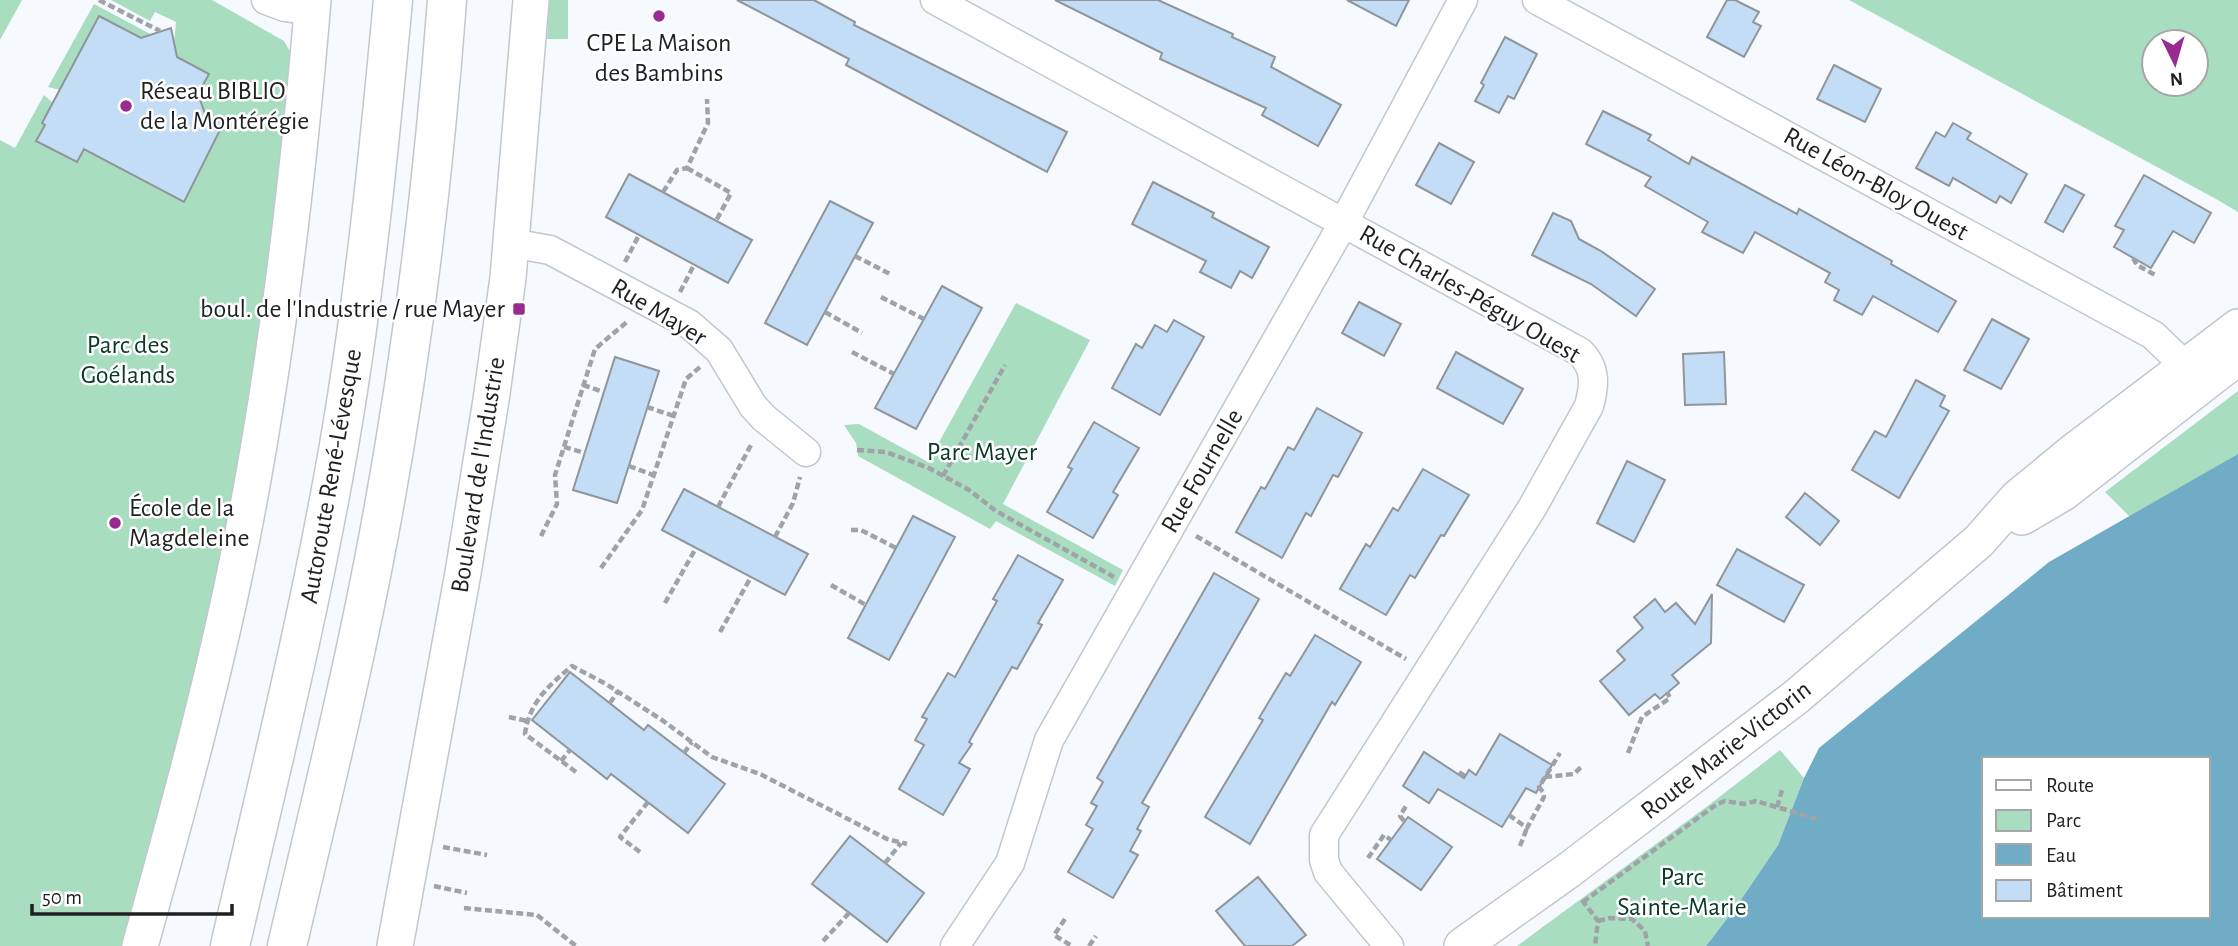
<svg xmlns="http://www.w3.org/2000/svg" width="2238" height="946" font-family="'Alegreya Sans',sans-serif">
<style>
.green{fill:#a9ddc0;fill-rule:evenodd}
.water{fill:#71acc7;fill-rule:evenodd}
.building{fill:#c4ddf6;stroke:#90959a;stroke-width:2}
.lines{fill:none;stroke-linecap:round;stroke-linejoin:round}
.minor-casing{stroke:#c2c7cd;stroke-width:31}
.tertiary-casing{stroke:#c2c7cd;stroke-width:38}
.motorway-casing{stroke:#c2c7cd;stroke-width:41}
.path{stroke:#9fa2a6;stroke-width:4.5;stroke-dasharray:7 3.5;stroke-linecap:butt}
.minor{stroke:#fff;stroke-width:28}
.tertiary{stroke:#fff;stroke-width:35}
.motorway{stroke:#fff;stroke-width:38}
.poi-dot{fill:#962c8f;stroke:#fff;stroke-width:2.5}
.labels{text-anchor:middle;dominant-baseline:central;stroke-width:5;stroke-linejoin:round;paint-order:stroke}
.poi-label{font-size:26px;fill:#1e2022;stroke:#fff;text-anchor:start}
.street-label{font-size:26px;fill:#1e2022;stroke:#fff}
.park-label{font-size:26px;fill:#0a3925;stroke:#fff}
</style>
<rect width="100%" height="100%" fill="#f6faff"/>
<!-- green -->
<g class="green">
<polygon points="0,0 22,0 0,40"/>
<polygon points="111,0 212,0 284,41 292,55 294,71 243,461 163,809 124,946 0,946 0,140 15,148 44,95 53,103 42,123 84,149 184,202 221,129 200,118 168,53 174,42 176,22 155,12 150,21"/>
<polygon points="549,0 568,0 568,39 547,39"/>
<path d="M 1849,0 L 2238,0 L 2238,212 L 2216,199 ZM 2154,42 L 2196,42 L 2196,84 L 2154,84 Z"/>
<polygon points="94,4 154,36 150,43 99,17 60,90 48,87"/>
<polygon points="1016,303 1090,340 1003,504 1123,570 1115,586 996,521 990,529 858,456 856,443 844,425 859,424 928,462"/>
<polygon points="2238,391 2238,454 2130,517 2105,492"/>
<polygon points="1780,750 1804,778 1778,845 1736,907 1706,946 1517,946 1709,805"/>
</g>
<!-- water -->
<path class="water" d="M 2238,454 L 2238,946 L 1706,946 L 1736,907 L 1778,845 L 1804,778 L 1819,748 L 2049,562 ZM 1984,759 L 2208,759 L 2208,916 L 1984,916 Z"/>
<!-- building -->
<g class="building">
<polygon points="737,0 814,0 855,22 854,25 1067,132 1047,172 846,65 849,59"/>
<polygon points="1055,0 1158,0 1233,34 1232,37 1275,57 1271,67 1341,105 1318,146 1262,115 1266,108 1160,59 1162,53"/>
<polygon points="1347,0 1409,0 1396,26"/>
<polygon points="1727,0 1735,0 1759,12 1753,22 1761,26 1744,57 1707,37"/>
<polygon points="99,16 141,38 171,28 177,57 209,74 198,94 208,122 221,128 184,202 84,149 77,162 36,141 45,125 42,123"/>
<polygon points="1505,37 1537,54 1514,99 1508,96 1499,113 1475,101 1484,85 1481,83"/>
<polygon points="1834,65 1881,89 1865,122 1817,99"/>
<polygon points="1603,111 1651,135 1648,140 1689,164 1692,157 1797,214 1799,209 1892,261 1891,264 1956,301 1938,332 1873,296 1862,315 1834,300 1839,290 1825,282 1830,273 1755,232 1743,253 1702,232 1708,222 1645,186 1651,177 1586,144"/>
<polygon points="1953,123 1971,133 1967,139 2027,174 2011,203 2000,196 1996,203 1953,178 1949,186 1916,168 1936,132 1945,137"/>
<polygon points="1439,143 1474,162 1451,204 1416,185"/>
<polygon points="629,174 752,240 728,283 606,217"/>
<polygon points="2144,175 2211,213 2194,243 2173,231 2151,268 2114,247 2124,230 2115,226"/>
<polygon points="1153,182 1214,213 1212,217 1269,247 1252,278 1240,271 1231,288 1200,272 1206,261 1132,224"/>
<polygon points="2065,185 2084,195 2063,232 2045,222"/>
<polygon points="830,201 873,223 807,345 765,323"/>
<polygon points="1553,213 1571,221 1579,239 1601,251 1655,289 1636,316 1591,284 1532,255"/>
<polygon points="942,286 982,308 916,429 875,408"/>
<polygon points="1359,302 1401,324 1384,356 1342,333"/>
<polygon points="1992,319 2029,339 2001,389 1964,370"/>
<polygon points="1174,320 1204,337 1160,415 1112,388 1136,344 1142,348 1155,325 1167,332"/>
<polygon points="1456,352 1523,389 1503,424 1437,388"/>
<polygon points="1724,352 1726,404 1685,405 1683,354"/>
<polygon points="615,357 659,371 617,503 573,490"/>
<polygon points="1916,380 1945,396 1940,406 1949,411 1899,498 1852,470 1875,431 1886,437"/>
<polygon points="1317,408 1362,433 1338,477 1333,475 1311,516 1306,513 1282,558 1236,532 1261,487 1265,489 1288,447 1294,450"/>
<polygon points="1094,422 1139,448 1113,492 1118,495 1093,538 1047,512 1072,469 1068,467"/>
<polygon points="1627,461 1665,480 1634,542 1597,523"/>
<polygon points="1423,469 1469,495 1444,536 1441,535 1415,578 1410,575 1386,615 1340,589 1366,544 1370,547 1393,508 1398,511"/>
<polygon points="684,489 808,554 785,595 662,530"/>
<polygon points="1805,493 1839,521 1820,545 1786,517"/>
<polygon points="913,516 955,537 889,660 848,638"/>
<polygon points="1737,549 1804,585 1784,622 1717,585"/>
<polygon points="1018,555 1063,580 1038,623 1042,625 1017,669 1012,667 969,742 972,744 959,763 970,769 943,815 899,789 924,745 915,740 927,719 922,717 948,673 955,677 997,601 993,599"/>
<polygon points="1214,573 1259,599 1142,803 1149,807 1137,829 1141,831 1130,851 1138,855 1113,898 1068,872 1093,829 1086,825 1097,806 1091,803 1103,782 1097,778"/>
<polygon points="1712,594 1711,643 1672,675 1679,683 1660,699 1655,694 1629,715 1600,681 1625,660 1617,651 1643,628 1634,617 1655,599 1665,612 1676,603 1695,624"/>
<polygon points="1315,635 1361,662 1335,705 1332,702 1250,844 1205,817 1263,720 1259,718 1286,673 1290,676"/>
<polygon points="570,672 644,730 648,725 725,784 688,833 611,774 607,779 532,720"/>
<polygon points="1500,734 1552,765 1536,793 1526,788 1502,827 1438,789 1429,803 1403,786 1424,752 1464,778 1469,770 1476,775"/>
<polygon points="1408,817 1452,847 1421,890 1377,859"/>
<polygon points="850,836 924,893 887,942 812,884"/>
<polygon points="1258,877 1306,935 1292,946 1245,946 1216,911"/>
</g>
<g class="lines">
<defs>
<g id="minor">
<polyline points="266,0 285,7 312,11"/>
<path d="M 935,0 L 1580,352 C 1596,368 1595,384 1589,406 L 1532,508 L 1324,835 L 1324,860 L 1328,872 L 1389,946"/>
<polyline points="1537,0 2153,335 2175,356 2198,384"/>
<polyline points="511,243 550,250 689,324 719,350 753,406 764,418 806,452"/>
<polyline points="955,946 1010,863 1049,740 1344,222 1463,0"/>
</g>
<g id="tertiary">
<polyline points="2022,517 2063,493 2238,357"/>
<path d="M 140,946 C 174,824 208,701 234,577 C 274,387 297,193 313,0"/>
<polyline points="395,946 463,573 491,400 508,278 531,0"/>
<polyline points="1462,946 1569,870 1796,697 1979,541 2017,498 2073,452 2238,327"/>
</g>
<g id="motorway">
<path d="M 230,946 C 268,781 309,617 338,451 C 364,302 379,151 393,0"/>
<path d="M 287,946 C 317,818 349,689 374,560 C 410,375 433,188 447,0"/>
</g>
</defs>
<!-- minor casing -->
<use href="#minor" class="minor-casing"/>
<!-- tertiary casing -->
<use href="#tertiary" class="tertiary-casing"/>
<!-- motorway casing -->
<use href="#motorway" class="motorway-casing"/>
<!-- path -->
<g class="path">
<polyline points="99,0 160,31"/>
<polyline points="687,168 731,193 716,221"/>
<polyline points="663,192 677,170 687,168 708,123 707,99"/>
<polyline points="855,256 892,275"/>
<polyline points="2133,258 2137,265 2157,276"/>
<polyline points="625,262 639,235"/>
<polyline points="680,292 694,265"/>
<polyline points="881,297 924,319"/>
<polyline points="825,312 862,333"/>
<polyline points="852,352 894,374"/>
<polyline points="583,385 604,392"/>
<polyline points="647,407 674,416"/>
<polyline points="564,447 585,453"/>
<polyline points="857,450 886,452 929,468 969,490 996,511 1114,577"/>
<polyline points="629,466 653,475"/>
<polyline points="943,476 1005,365"/>
<polyline points="718,507 752,443"/>
<polyline points="851,530 861,530 896,548"/>
<polyline points="541,536 557,504 555,475 595,349 628,321"/>
<polyline points="1196,536 1406,659"/>
<polyline points="775,537 793,503 800,477"/>
<polyline points="601,568 642,510 686,379 700,367"/>
<polyline points="831,585 866,605"/>
<polyline points="665,603 696,548"/>
<polyline points="720,632 751,577"/>
<polyline points="610,703 618,691"/>
<polyline points="509,717 527,721"/>
<polyline points="684,753 692,742"/>
<polyline points="1628,753 1642,717 1670,698 1667,692"/>
<polyline points="561,761 570,750"/>
<path d="M 576,772 L 525,734 C 529,703 548,686 572,666 L 606,684 L 662,720 L 712,757 L 760,774 L 887,839 L 907,844"/>
<polyline points="1459,772 1465,776"/>
<polyline points="1545,777 1574,774 1581,767"/>
<polyline points="1777,807 1783,787"/>
<polyline points="1509,815 1527,828 1544,797 1543,792 1539,787 1560,753"/>
<polyline points="1404,821 1400,816 1406,806"/>
<polyline points="1520,846 1527,828"/>
<polyline points="443,847 487,855"/>
<polyline points="640,852 620,837 648,802"/>
<polyline points="1368,858 1384,835 1391,840"/>
<polyline points="885,863 901,843"/>
<polyline points="434,886 467,893"/>
<polyline points="1582,900 1598,921 1595,946"/>
<polyline points="1583,902 1717,804 1725,801 1744,804 1756,801 1821,820"/>
<polyline points="464,908 537,915 576,946"/>
<polyline points="1065,919 1054,935 1072,946"/>
<polyline points="1598,921 1610,918 1632,919 1645,931 1648,946"/>
<polyline points="823,941 849,913"/>
<polyline points="1089,946 1096,936"/>
</g>
<!-- minor -->
<use href="#minor" class="minor"/>
<!-- tertiary -->
<use href="#tertiary" class="tertiary"/>
<!-- motorway -->
<use href="#motorway" class="motorway"/>
</g>
<!-- markers -->
<g class="poi-dot">
<circle cx="659" cy="16" r="7"/>
<circle cx="126" cy="106" r="7"/>
<rect x="512" y="302" width="14" height="14" rx="3.5"/>
<circle cx="115" cy="523" r="7"/>
</g>
<g class="labels">
<!-- poi labels -->
<g class="poi-label">
<text x="659" y="43" text-anchor="middle">CPE La Maison<tspan x="659" dy="30">des Bambins</tspan></text>
<text x="140" y="91">Réseau BIBLIO<tspan x="140" dy="30">de la Montérégie</tspan></text>
<text x="505" y="309" text-anchor="end">boul. de l'Industrie / rue Mayer</text>
<text x="129" y="508">École de la<tspan x="129" dy="30">Magdeleine</tspan></text>
</g>
<!-- street labels -->
<g class="street-label">
<text transform="translate(1876 184) rotate(29)">Rue Léon-Bloy Ouest</text>
<text transform="translate(1470 294) rotate(30)">Rue Charles-Péguy Ouest</text>
<text transform="translate(659 312) rotate(31)">Rue Mayer</text>
<text transform="translate(1202 471) rotate(-60)">Rue Fournelle</text>
<text transform="translate(478 475) rotate(-81)">Boulevard de l'Industrie</text>
<text transform="translate(331 476) rotate(-80)">Autoroute René-Lévesque</text>
<text transform="translate(1726 750) rotate(-38)">Route Marie-Victorin</text>
</g>
<!-- park labels -->
<g class="park-label">
<text x="128" y="345">Parc des<tspan x="128" dy="30">Goélands</tspan></text>
<text x="982" y="452">Parc Mayer</text>
<text x="1682" y="877">Parc<tspan x="1682" dy="30">Sainte-Marie</tspan></text>
</g>
</g>
<!-- legend -->
<rect x="1982" y="757" width="228" height="161" fill="#ffffff" stroke="#a5a6a7" stroke-width="2"/>
<rect x="1996" y="780" width="35" height="10" fill="#ffffff" stroke="#a5a6a7" stroke-width="2"/>
<text x="2046" y="792" font-size="21" fill="#1e2022">Route</text>
<rect x="1996" y="810" width="35" height="21" fill="#a9ddc0" stroke="#a5a6a7" stroke-width="2"/>
<text x="2046" y="827" font-size="21" fill="#1e2022">Parc</text>
<rect x="1996" y="844" width="35" height="21" fill="#71acc7" stroke="#a5a6a7" stroke-width="2"/>
<text x="2046" y="862" font-size="21" fill="#1e2022">Eau</text>
<rect x="1996" y="880" width="35" height="21" fill="#c4ddf6" stroke="#a5a6a7" stroke-width="2"/>
<text x="2046" y="897" font-size="21" fill="#1e2022">Bâtiment</text>
<!-- north arrow -->
<g transform="translate(2175 63) rotate(175)"><circle r="33" fill="#ffffff" stroke="#a5a6a7" stroke-width="2"/>
<path d="M0-5L12 26L0 18L-12 26Z" fill="#962c8f"/>
<text y="-10" font-size="19" font-weight="bold" text-anchor="middle" fill="#1e2022">N</text>
</g>
<!-- scale -->
<path d="M32 904v10h200v-10" fill="none" stroke="#1e2022" stroke-width="3.5"/>
<text x="42" y="904" font-size="21" fill="#1e2022" stroke="#ffffff" stroke-width="5" paint-order="stroke">50 m</text>
</svg>
